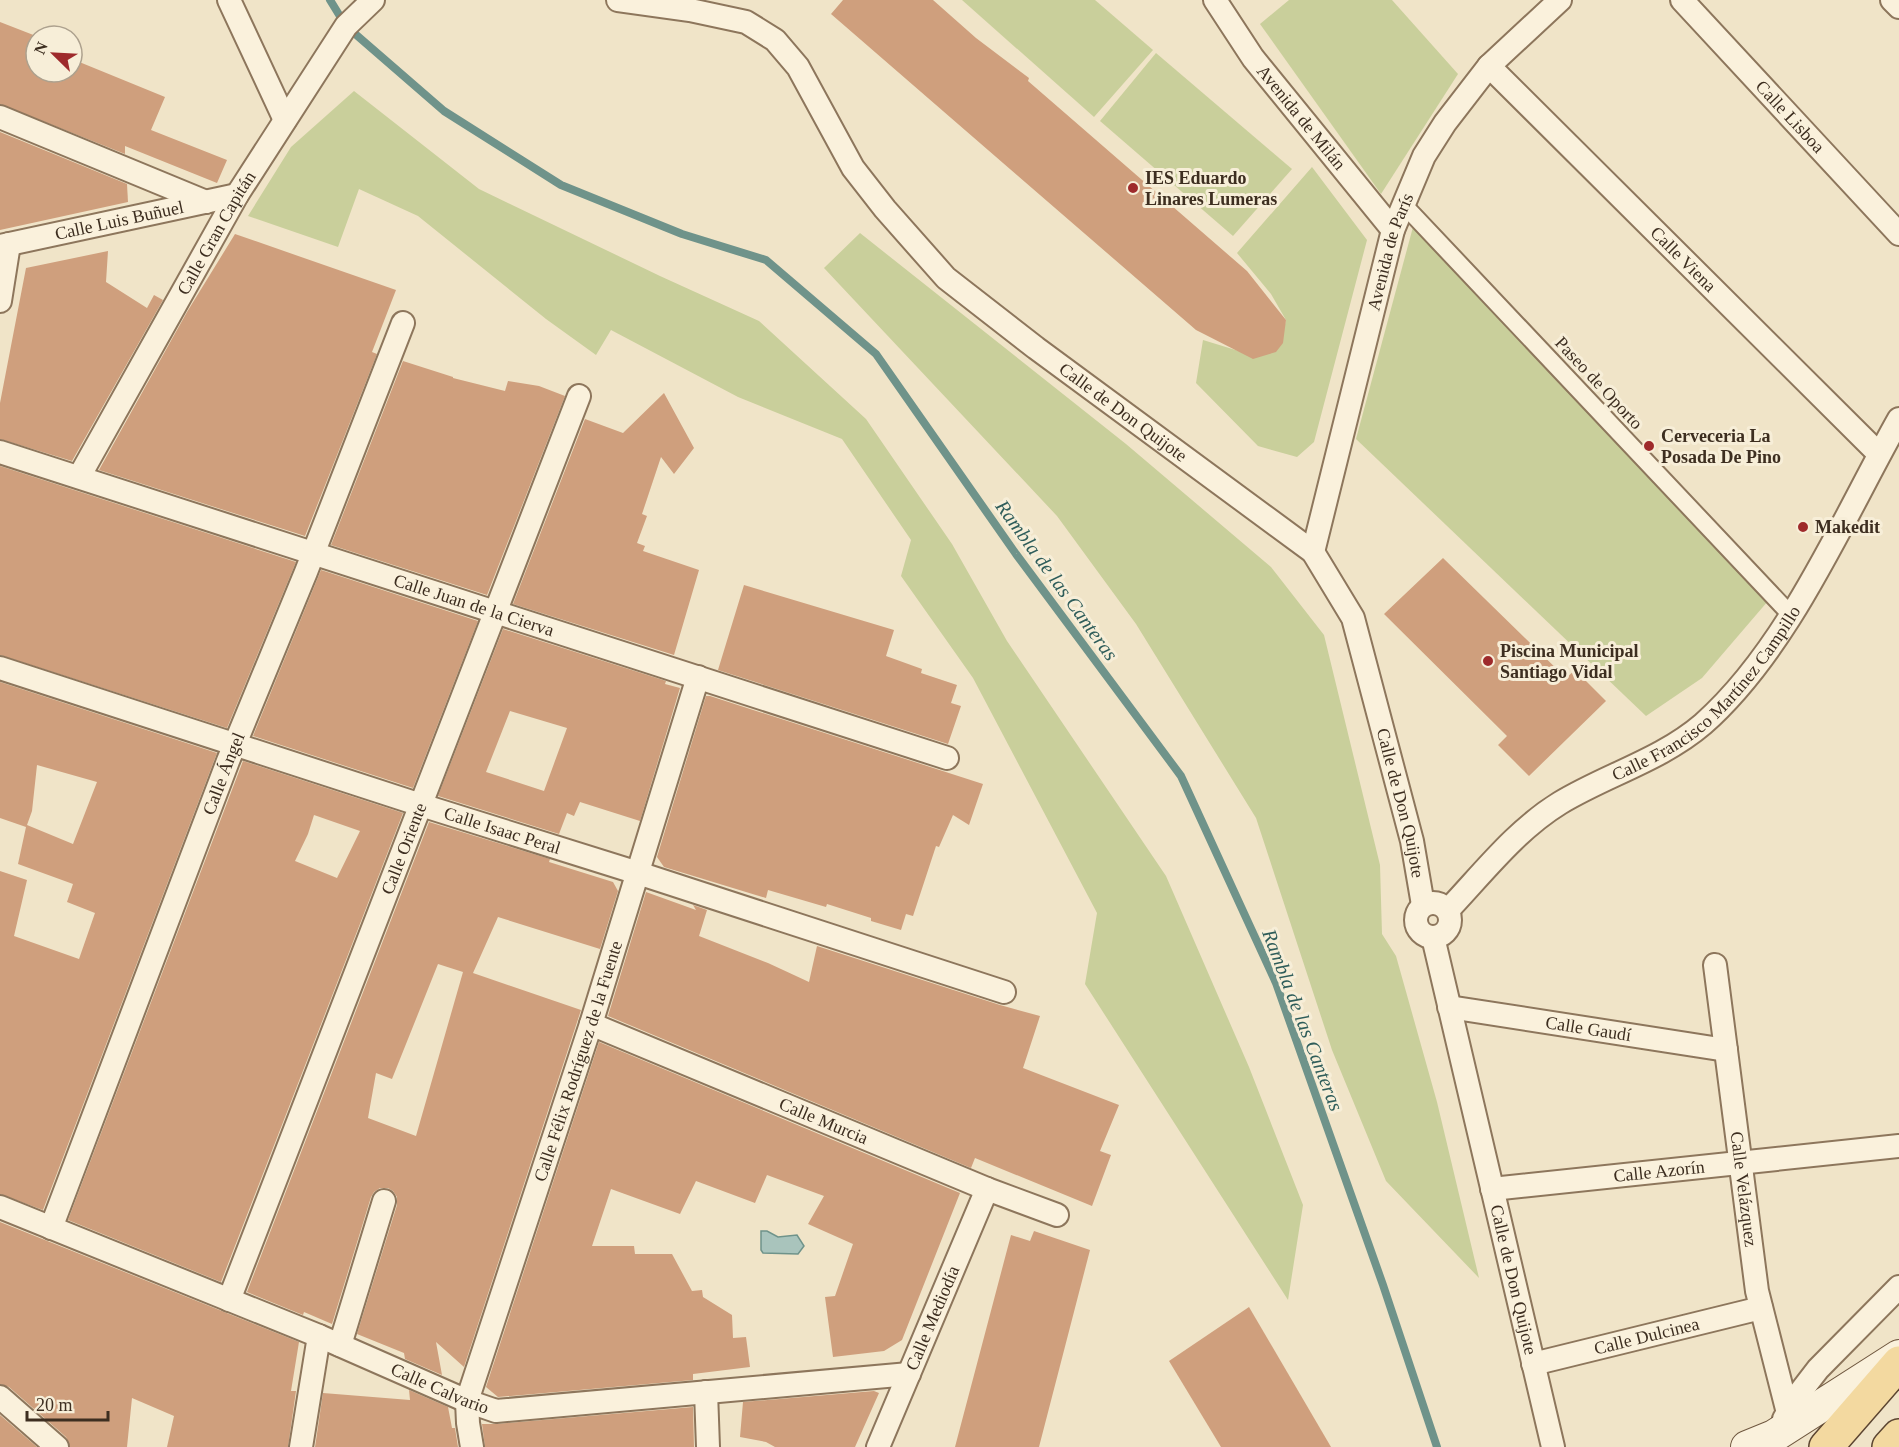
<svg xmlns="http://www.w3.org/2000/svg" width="1899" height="1447" font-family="Georgia,serif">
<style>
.green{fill:#c9cf9b}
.water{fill:#a9c4bc;stroke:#6f938a;stroke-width:1.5}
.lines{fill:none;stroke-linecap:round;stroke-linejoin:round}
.stream{stroke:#6f938a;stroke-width:8}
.building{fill:#cf9f7d;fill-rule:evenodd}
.pedestrian-casing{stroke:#8d765c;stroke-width:20}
.minor-casing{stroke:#8d765c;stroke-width:26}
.secondary-casing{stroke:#6f573f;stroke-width:34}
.primary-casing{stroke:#5b4430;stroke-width:36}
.pedestrian{stroke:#faf1dc;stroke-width:16}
.minor{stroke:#faf1dc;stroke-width:22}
.secondary{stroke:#faf1dc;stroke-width:32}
.primary{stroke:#f3d9a0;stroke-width:33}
.poi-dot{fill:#9e2a2b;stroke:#f7eed8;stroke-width:2}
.labels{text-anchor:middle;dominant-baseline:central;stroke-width:6;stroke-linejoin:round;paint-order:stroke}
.street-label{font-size:18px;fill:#3d2e20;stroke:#f7eed8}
.poi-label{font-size:18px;font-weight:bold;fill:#3d2e20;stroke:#f7eed8;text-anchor:start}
.water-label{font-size:20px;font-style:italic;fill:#2f5d5a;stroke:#f7eed8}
</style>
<rect width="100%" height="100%" fill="#f0e4c8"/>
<!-- green -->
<g class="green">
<polygon points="962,0 1095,0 1153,50 1094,117"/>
<polygon points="1289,0 1392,0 1458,74 1381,194 1260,24"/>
<polygon points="1156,53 1292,169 1233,236 1100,121"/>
<polygon points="354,91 479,189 660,276 759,321 866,419 952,544 1007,641 1166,876 1249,1067 1303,1205 1288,1300 1085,984 1097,913 973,678 901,576 911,540 842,439 738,397 611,330 596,355 546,319 418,216 359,189 338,247 248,216 291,147"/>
<polygon points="1312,167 1367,240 1314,442 1297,457 1258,446 1196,383 1203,340 1252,355 1280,346 1286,320 1271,294 1237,253"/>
<polygon points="1413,227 1768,601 1702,678 1646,716 1356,439"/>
<polygon points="860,233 1126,444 1271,567 1324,635 1380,865 1382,934 1396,956 1437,1102 1479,1278 1386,1181 1332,1050 1256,818 1136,624 1057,516 824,268"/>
</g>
<!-- water -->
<polygon class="water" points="761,1231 767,1231 778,1237 797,1235 804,1246 798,1254 763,1253 761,1250"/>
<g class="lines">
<!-- stream -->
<polyline class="stream" points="330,0 346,26 444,111 561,185 682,234 766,260 876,354 1016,554 1181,776 1276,983 1383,1285 1437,1447"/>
</g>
<!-- building -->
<g class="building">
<polygon points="843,0 933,0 976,38 1029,78 1028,81 1247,271 1286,320 1283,343 1276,352 1253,359 1196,330 831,14"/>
<polygon points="0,22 36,36 36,72 72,72 72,59 165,97 151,130 227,160 217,183 125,146 125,154 0,104"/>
<polygon points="0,132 127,184 128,202 0,230"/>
<polygon points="235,234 396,290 372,352 377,354 305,536 99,470 187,312"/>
<polygon points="108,251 106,282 147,308 154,295 163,300 72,461 0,439 0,403 26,268"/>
<polygon points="403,361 453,377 453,378 505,391 508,381 539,386 565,396 487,595 331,545"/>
<polygon points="664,393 694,448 674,474 661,457 642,514 647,516 637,543 645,546 643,551 699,570 674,655 513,604 585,419 623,433"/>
<polygon points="0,466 296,562 227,728 0,655"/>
<polygon points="1443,558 1566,678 1575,670 1606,701 1529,776 1498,745 1507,736 1384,614"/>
<polygon points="321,570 478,621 413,788 253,736"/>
<polygon points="744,585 894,630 886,656 922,669 921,673 957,685 951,703 961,706 948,744 718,670"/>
<path d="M 503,629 L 666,681 L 665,684 L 680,688 L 640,821 L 580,802 L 574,816 L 567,813 L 559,834 L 438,796 ZM 510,711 L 567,728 L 544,791 L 486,772 Z"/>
<path d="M 0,682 L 217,753 L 43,1210 L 0,1194 L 0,871 L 27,880 L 14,936 L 79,959 L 95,913 L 67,902 L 73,884 L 18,864 L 26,827 L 0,818 ZM 37,765 L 97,782 L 73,844 L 27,825 L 32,811 Z"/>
<polygon points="706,696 710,696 983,784 969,825 953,815 939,847 936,846 913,916 906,914 901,930 871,921 871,918 827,904 826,907 768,890 766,898 664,867 657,857"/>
<path d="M 243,761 L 403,813 L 221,1282 L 68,1220 ZM 314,815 L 360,831 L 337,878 L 295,861 L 308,834 Z"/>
<path d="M 429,822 L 550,859 L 549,862 L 613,882 L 618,891 L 600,949 L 498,917 L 473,973 L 581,1010 L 464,1367 L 436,1342 L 442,1375 L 405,1359 L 404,1353 L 357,1334 L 397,1205 L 397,1197 L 393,1191 L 388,1188 L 380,1188 L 374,1192 L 371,1197 L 332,1324 L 304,1312 L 303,1315 L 247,1292 ZM 438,964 L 463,972 L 416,1136 L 368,1118 L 376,1073 L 392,1079 Z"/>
<polygon points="646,892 696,910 693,905 707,910 699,936 768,963 809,982 817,946 1000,1005 1040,1016 1023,1068 1119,1105 1100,1151 1111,1155 1092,1206 975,1158 971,1168 608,1016"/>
<polygon points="599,1042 960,1193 902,1340 884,1351 833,1357 825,1297 835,1296 853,1244 808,1224 824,1196 767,1175 755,1203 696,1181 680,1214 611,1189 592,1246 634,1246 635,1254 672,1254 692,1291 702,1290 703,1297 732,1315 733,1338 746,1337 750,1367 693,1374 693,1380 498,1397 486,1387"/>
<polygon points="0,1222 299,1342 291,1391 296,1391 288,1447 167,1447 174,1416 132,1398 127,1447 70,1447 66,1437 9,1387 0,1384"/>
<polygon points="1034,1231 1090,1250 1039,1447 955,1447 1011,1235 1030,1241"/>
<polygon points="1249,1307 1331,1447 1221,1447 1169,1361"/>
<polygon points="409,1390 448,1407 452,1428 455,1428 458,1447 315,1447 323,1393 410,1400"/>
<polygon points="874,1391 879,1393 855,1447 775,1447 766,1442 740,1437 743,1402"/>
<polygon points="693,1407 694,1447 485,1447 482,1424 497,1424"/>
<polygon points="0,1415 37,1447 0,1447"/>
</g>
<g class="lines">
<defs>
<polyline id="pedestrian" points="1403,204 1791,615"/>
<g id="minor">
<polyline points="229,0 285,120"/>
<path id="s1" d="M 618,0 L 690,10 L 746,22 L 775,40 L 798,67 L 853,168 L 885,209 L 946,278 L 1036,348 L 1313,552 L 1353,618 L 1412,841 L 1423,905"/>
<path id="s2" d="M 1215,0 L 1253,58 L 1393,230"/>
<path id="s3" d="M 1682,0 L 1899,234"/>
<polyline points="1892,0 1899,7"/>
<path id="s4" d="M 1489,66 L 1879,454"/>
<polyline points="0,117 206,202"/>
<path id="s5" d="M 0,246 L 237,195"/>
<polyline points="0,301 9,244"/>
<path id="s6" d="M 0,452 L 947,758"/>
<path id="s7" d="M 79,477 L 237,195 L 346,26 L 373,0"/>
<path id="s8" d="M 1313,552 L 1393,230 L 1424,156 L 1445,123 L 1489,66 L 1560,0"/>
<path id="s9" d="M 0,668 L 421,805 L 638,873 L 1004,992"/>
<circle cx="1433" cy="920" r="17"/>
<path id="s10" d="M 1448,910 C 1483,873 1516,830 1560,803 C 1606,775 1661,760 1703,724 C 1789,648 1843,518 1899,419"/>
<path id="s11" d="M 1433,937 L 1553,1447"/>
<path id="s12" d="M 1715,965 L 1757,1291 L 1788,1413"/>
<path id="s13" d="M 1449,1007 L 1726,1050"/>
<path id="s14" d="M 591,1024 L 987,1189 L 1057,1215"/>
<path id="s15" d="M 1492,1189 L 1899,1146"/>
<path id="s16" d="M 0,1207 L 319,1336 L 467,1401 L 496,1411 L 909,1374"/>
<path id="s17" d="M 51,1228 L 228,761 L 306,572 L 403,323"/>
<path id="s18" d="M 229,1300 L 579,396"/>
<polyline points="340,1345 384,1201"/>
<path id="s19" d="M 1533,1364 L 1761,1308"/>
<polyline points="706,1392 708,1447"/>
<polyline points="0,1397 57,1447"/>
<polyline points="1784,1419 1798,1395 1818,1369 1899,1287"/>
<polyline points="301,1447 319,1336"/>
<path id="s20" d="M 472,1447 L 468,1423 L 467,1401 L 591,1024 L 698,677"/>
<path id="s21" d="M 878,1447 L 987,1189"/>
</g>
<polyline id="secondary" points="1747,1447 1774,1436 1899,1356"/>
<g id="primary">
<polyline points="1826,1447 1899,1363"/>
<polyline points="1889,1447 1899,1436"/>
</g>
</defs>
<!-- pedestrian casing -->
<use href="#pedestrian" class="pedestrian-casing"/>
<!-- minor casing -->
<use href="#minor" class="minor-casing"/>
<!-- secondary casing -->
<use href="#secondary" class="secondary-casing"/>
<!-- primary casing -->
<use href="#primary" class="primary-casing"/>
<!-- pedestrian -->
<use href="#pedestrian" class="pedestrian"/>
<!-- minor -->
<use href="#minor" class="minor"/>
<!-- secondary -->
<use href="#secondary" class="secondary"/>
<!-- primary -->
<use href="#primary" class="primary"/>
</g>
<!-- markers -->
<g class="poi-dot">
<circle cx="1133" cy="188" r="6"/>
<circle cx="1649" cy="446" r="6"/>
<circle cx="1803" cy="527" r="6"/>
<circle cx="1488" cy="661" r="6"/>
</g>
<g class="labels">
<!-- street labels -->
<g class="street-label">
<text stroke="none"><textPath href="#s2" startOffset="146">Avenida de Milán</textPath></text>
<text stroke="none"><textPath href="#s3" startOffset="159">Calle Lisboa</textPath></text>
<text stroke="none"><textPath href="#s5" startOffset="122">Calle Luis Buñuel</textPath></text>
<text stroke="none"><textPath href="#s7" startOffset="280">Calle Gran Capitán</textPath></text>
<text stroke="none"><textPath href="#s8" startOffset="310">Avenida de París</textPath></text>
<text stroke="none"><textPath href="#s4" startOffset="274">Calle Viena</textPath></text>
<text transform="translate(1599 383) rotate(47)">Paseo de Oporto</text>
<text stroke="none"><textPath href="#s1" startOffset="681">Calle de Don Quijote</textPath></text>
<text stroke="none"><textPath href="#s6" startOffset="498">Calle Juan de la Cierva</textPath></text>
<text stroke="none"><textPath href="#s10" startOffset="342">Calle Francisco Martínez Campillo</textPath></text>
<text stroke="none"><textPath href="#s17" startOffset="486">Calle Ángel</textPath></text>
<text stroke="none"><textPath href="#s1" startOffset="1185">Calle de Don Quijote</textPath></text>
<text stroke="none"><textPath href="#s9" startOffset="528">Calle Isaac Peral</textPath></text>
<text stroke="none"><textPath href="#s18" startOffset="484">Calle Oriente</textPath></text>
<text stroke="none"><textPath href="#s13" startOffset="141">Calle Gaudí</textPath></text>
<text stroke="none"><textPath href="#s20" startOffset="404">Calle Félix Rodríguez de la Fuente</textPath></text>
<text stroke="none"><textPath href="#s14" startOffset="252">Calle Murcia</textPath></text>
<text stroke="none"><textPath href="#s15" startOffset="168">Calle Azorín</textPath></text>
<text stroke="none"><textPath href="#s12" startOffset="226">Calle Velázquez</textPath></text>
<text stroke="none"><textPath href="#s11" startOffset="352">Calle de Don Quijote</textPath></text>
<text stroke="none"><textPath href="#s21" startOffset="140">Calle Mediodía</textPath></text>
<text stroke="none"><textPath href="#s19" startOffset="117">Calle Dulcinea</textPath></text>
<text stroke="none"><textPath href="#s16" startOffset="476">Calle Calvario</textPath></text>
</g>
<!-- poi labels -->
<g class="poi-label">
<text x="1145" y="178">IES Eduardo<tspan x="1145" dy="21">Linares Lumeras</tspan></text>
<text x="1661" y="436">Cerveceria La<tspan x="1661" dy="21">Posada De Pino</tspan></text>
<text x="1815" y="527">Makedit</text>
<text x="1500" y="651">Piscina Municipal<tspan x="1500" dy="21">Santiago Vidal</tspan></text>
</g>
<!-- water labels -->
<g class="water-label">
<text transform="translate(1057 580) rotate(54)">Rambla de las Canteras</text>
<text transform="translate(1303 1020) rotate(69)">Rambla de las Canteras</text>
</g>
</g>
<!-- north arrow -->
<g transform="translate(54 54) rotate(294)"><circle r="28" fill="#f7eed8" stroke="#ada18e" stroke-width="1.5"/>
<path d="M0-4.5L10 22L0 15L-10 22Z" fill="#9e2a2b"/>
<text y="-9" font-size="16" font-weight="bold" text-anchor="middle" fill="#3d2e20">N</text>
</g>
<!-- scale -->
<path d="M27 1411v9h81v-9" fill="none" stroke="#3d2e20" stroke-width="3"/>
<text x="36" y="1411" font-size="18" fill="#3d2e20" stroke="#f7eed8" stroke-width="4.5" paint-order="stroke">20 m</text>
</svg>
